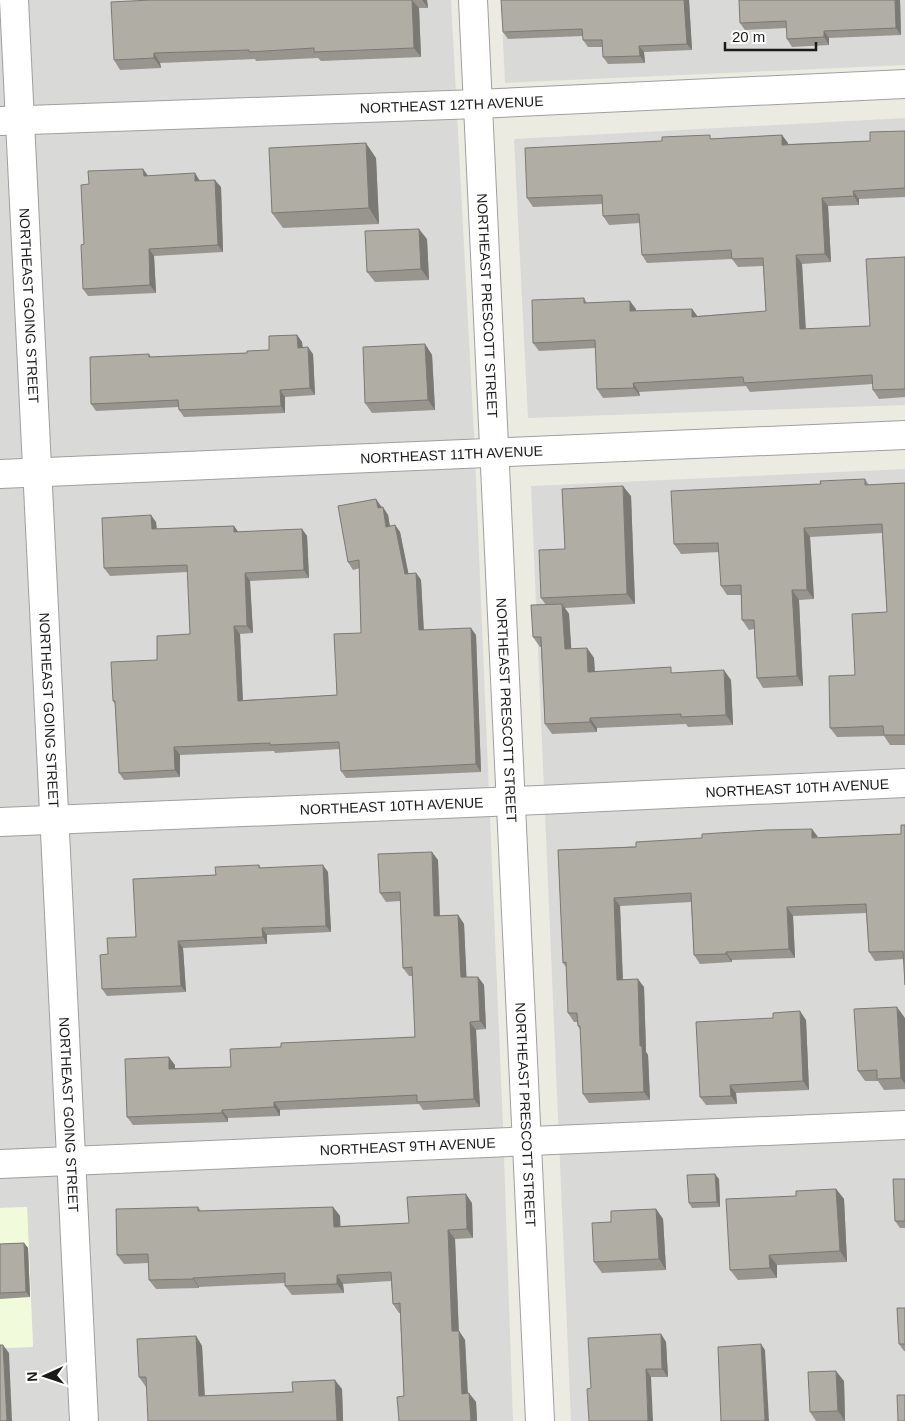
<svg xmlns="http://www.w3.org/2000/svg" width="905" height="1421" font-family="Arial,sans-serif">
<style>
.residential{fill:#d9d9d8}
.education{fill:#f2fadc}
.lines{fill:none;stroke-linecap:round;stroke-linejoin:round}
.minor-casing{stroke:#9f9f9f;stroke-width:30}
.tertiary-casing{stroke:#9f9f9f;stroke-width:30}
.minor{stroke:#fff;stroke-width:28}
.tertiary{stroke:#fff;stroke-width:28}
.wall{fill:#97958e}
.shaded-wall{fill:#7b7974}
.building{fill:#b0ada5;stroke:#7b7974}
.labels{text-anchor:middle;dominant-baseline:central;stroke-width:5;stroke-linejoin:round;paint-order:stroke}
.street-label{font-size:14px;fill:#1b1b1b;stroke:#fff}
</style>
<rect width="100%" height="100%" fill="#ecebe2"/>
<!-- residential -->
<g class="residential">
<polygon points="0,0 451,0 474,434 503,1127 513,1421 0,1421 0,1348 33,1347 27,1207 0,1208"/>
<polygon points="501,0 905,0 905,65 505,83"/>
<polygon points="905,118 905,405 528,418 514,139"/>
<polygon points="905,469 905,1421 571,1421 531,486"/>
</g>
<!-- education -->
<polygon class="education" points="27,1207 33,1347 0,1348 0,1208"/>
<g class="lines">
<defs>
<g id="minor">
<path id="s1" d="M 14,0 L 84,1421"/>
<path id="s2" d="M 0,121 L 477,104 L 905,84"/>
<path id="s3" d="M 0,474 L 905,435"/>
<path id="s4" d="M 0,822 L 540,800 L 905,783"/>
<path id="s5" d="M 0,1164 L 905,1125"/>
</g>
<g id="tertiary">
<path id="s6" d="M 473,0 L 540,1421"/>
</g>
</defs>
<!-- minor casing -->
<use href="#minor" class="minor-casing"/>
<!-- tertiary casing -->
<use href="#tertiary" class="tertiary-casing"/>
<!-- minor -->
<use href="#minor" class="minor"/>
<!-- tertiary -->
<use href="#tertiary" class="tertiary"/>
</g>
<!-- wall -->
<g class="wall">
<polygon points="151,0 427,0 428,8 419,8 421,57 321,61 318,58 256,61 255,59 160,63 161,68 120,70 114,60"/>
<polygon points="689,0 692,50 644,52 645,63 608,64 603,57 603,47 588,47 583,40 583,36 508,39 503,32"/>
<polygon points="900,0 901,35 829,38 829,45 792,47 787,39 787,28 745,30 740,23"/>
<polygon points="905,131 905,197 859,199 859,205 828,206 831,262 802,264 806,329 870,326 905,257 905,397 879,399 873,390 873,384 750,392 746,386 639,392 640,396 603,398 597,389 596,348 539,351 533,343 584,298 587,303 636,309 636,311 692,309 697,316 766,311 763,266 738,267 732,259 647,263 642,255 640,223 609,225 603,216 602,204 533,207 527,198 662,141 782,135 788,144 870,141"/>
<polygon points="376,158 379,224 283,228 272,213"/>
<polygon points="143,169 148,176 200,181 221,187 223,252 154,256 156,293 88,296 83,289 84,244 89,184"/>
<polygon points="427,239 429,280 375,282 367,272"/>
<polygon points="297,335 302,342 303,348 313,354 315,395 285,397 285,413 184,417 179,410 179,407 96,411 91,404 149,354 151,357 247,353 269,350"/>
<polygon points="425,344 432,355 435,410 372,413 365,403"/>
<polygon points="865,479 869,485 905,483 905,745 890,745 884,736 837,737 830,728 855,675 887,612 882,533 810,537 814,599 799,600 803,686 763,688 757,678 754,629 749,630 742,620 741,595 727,595 721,586 719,552 681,554 674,544 821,484"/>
<polygon points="631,496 635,604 565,608 569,614 571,649 587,648 594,658 595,671 675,673 731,680 733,725 688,727 686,724 597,728 597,732 552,734 545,724 541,647 540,647 533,637 546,605 541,598 565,549"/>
<polygon points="381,506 388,515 390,526 395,525 400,532 408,573 416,573 421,580 424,630 476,635 481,772 346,778 341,771 340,749 275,753 274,751 180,755 180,777 124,780 119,773 115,704 113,701 157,660 190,634 188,572 110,576 104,568 156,522 157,529 234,526 238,532 302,529 307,536 309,578 250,581 253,633 240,634 243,700 337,695 361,633 360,568 353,570 348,562"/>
<polygon points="901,834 904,959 875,961 869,952 866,913 793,916 795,958 732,960 732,962 700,964 694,955 691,902 620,906 623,979 644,987 646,1052 648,1055 650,1100 589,1103 583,1094 581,1031 578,1026 577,1022 574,1022 568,1013 566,967 563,963 558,850"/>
<polygon points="438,860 440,916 458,915 464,924 466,977 478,977 484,985 486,1029 476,1030 480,1107 423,1110 419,1104 280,1110 280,1116 228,1118 228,1122 133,1125 127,1117 175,1065 175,1068 231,1067 281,1047 415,1037 413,976 409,976 403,968 400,901 386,902 380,893"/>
<polygon points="259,865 261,868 328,872 331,932 267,935 267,944 183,948 186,992 107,996 102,989 108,954 136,937 216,875"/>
<polygon points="905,1018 905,1089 884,1090 878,1081 865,1081 858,1071"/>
<polygon points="806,1020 809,1090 736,1093 737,1104 706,1105 700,1097"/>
<polygon points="719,1179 720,1207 692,1208 689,1203"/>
<polygon points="905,1179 905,1228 900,1228 895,1221"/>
<polygon points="836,1189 844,1199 847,1262 777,1265 777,1278 738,1280 730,1270 796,1196"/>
<polygon points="472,1203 473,1238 455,1239 459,1331 465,1340 468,1393 476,1402 477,1421 399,1421 404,1396 400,1313 399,1313 393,1304 391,1281 343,1284 344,1293 292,1295 285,1286 285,1283 199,1287 199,1288 156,1289 149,1280 149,1263 124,1264 117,1255 198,1207 201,1211 333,1207 340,1216 340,1226 409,1223"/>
<polygon points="656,1209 663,1219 666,1270 602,1273 594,1262 611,1222"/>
<polygon points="24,1243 28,1248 30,1297 0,1299 0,1244"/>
<polygon points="905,1308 905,1351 904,1351 899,1344"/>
<polygon points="661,1334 666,1342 668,1377 651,1377 591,1388"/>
<polygon points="196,1336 202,1346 205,1396 342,1389 343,1421 146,1387 139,1377"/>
<polygon points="844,1381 845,1421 816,1421 810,1412"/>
</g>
<!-- shaded-wall -->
<g class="shaded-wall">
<polygon points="412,0 419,8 421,57 414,48"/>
<polygon points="422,0 427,0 428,8"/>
<polygon points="684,0 689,0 692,50 687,44"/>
<polygon points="895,0 900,0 901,35 896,28"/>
<polygon points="824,31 829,38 829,45 824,37"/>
<polygon points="639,46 644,52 645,63 640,56"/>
<polygon points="154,53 160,63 161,68 154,58"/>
<polygon points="782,135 788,143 788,153 782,145"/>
<polygon points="366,143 376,158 379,224 369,208"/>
<polygon points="143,169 148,176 144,176"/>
<polygon points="195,173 200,181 195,181"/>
<polygon points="215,180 221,187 223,252 218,245"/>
<polygon points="853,191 859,199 859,205 854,196"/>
<polygon points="822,198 828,206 831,262 825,254"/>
<polygon points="419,229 427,239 429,280 421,269"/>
<polygon points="149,249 154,256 156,293 150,285"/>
<polygon points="796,255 802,264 806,338 800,329"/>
<polygon points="630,301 636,309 636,320 630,311"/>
<polygon points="692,309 698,317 692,317"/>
<polygon points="297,335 302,342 303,355 298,348"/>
<polygon points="425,344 432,355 435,410 428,400"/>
<polygon points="308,347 313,354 315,395 310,388"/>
<polygon points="633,383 639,392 640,396 634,388"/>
<polygon points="280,390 285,397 285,413 281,406"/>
<polygon points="623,486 631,496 635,604 627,594"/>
<polygon points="376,499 381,506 383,516 378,508"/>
<polygon points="383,507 388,515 391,534 386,527"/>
<polygon points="151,515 156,522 157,537 152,529"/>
<polygon points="395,525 400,532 410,581 405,574"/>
<polygon points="234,526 239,533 234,532"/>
<polygon points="804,528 810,537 814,599 807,590"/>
<polygon points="302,529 307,536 309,578 304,570"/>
<polygon points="245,573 250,581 253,633 247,626"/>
<polygon points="416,573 421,580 424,638 419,630"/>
<polygon points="792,590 799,600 803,686 797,676"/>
<polygon points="562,604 569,614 572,659 565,649"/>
<polygon points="234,626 240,634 243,708 238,701"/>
<polygon points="471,628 476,635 481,772 476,764"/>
<polygon points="587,648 594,658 595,682 588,672"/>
<polygon points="724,670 731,680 733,725 726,715"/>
<polygon points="590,718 597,728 597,732 590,722"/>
<polygon points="174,747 180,755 180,777 175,770"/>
<polygon points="812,829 818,837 812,838"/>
<polygon points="432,852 438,860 440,925 434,916"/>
<polygon points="323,865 328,872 331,932 326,926"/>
<polygon points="614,898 620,906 623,988 617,980"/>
<polygon points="787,907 793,916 795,958 789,949"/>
<polygon points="458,915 464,924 467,986 461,977"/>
<polygon points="262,928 267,935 267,944 263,937"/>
<polygon points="178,941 183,948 186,992 181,986"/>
<polygon points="726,952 732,960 732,962 726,954"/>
<polygon points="478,977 484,985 486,1029 480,1021"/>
<polygon points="638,979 644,987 646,1052 648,1055 650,1100 644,1092 640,1046"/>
<polygon points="897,1007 905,1018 905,1084 901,1078"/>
<polygon points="800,1011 806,1020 809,1090 803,1081"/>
<polygon points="470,1022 476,1030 480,1107 474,1099"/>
<polygon points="169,1057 175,1065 175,1077 169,1069"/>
<polygon points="730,1085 736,1093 737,1104 731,1096"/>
<polygon points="274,1102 280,1110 280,1116 274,1107"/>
<polygon points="222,1110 228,1118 228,1122 222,1113"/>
<polygon points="715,1174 719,1179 720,1207 717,1202"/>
<polygon points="836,1189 844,1199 847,1262 840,1251"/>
<polygon points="466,1194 472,1203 473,1238 467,1229"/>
<polygon points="333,1207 340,1216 341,1236 334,1227"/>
<polygon points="656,1209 663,1219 666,1270 659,1259"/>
<polygon points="448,1230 455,1239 459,1340 452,1331"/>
<polygon points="24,1243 28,1248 30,1297 26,1292"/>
<polygon points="769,1255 777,1265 777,1278 770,1268"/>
<polygon points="337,1275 343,1284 344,1293 337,1284"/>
<polygon points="193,1278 199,1287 199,1288 193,1279"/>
<polygon points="459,1331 465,1340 468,1403 462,1394"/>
<polygon points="661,1334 666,1342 668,1377 662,1369"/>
<polygon points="196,1336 202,1346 205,1406 199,1396"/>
<polygon points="761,1344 765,1350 769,1421 765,1421"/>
<polygon points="3,1345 9,1353 12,1421 7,1421"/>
<polygon points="646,1369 651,1377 653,1421 648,1421"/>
<polygon points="836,1371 844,1381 845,1421 838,1411"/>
<polygon points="335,1380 342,1389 343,1421 337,1421"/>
<polygon points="469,1393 476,1402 477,1421 471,1421"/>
</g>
<!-- building -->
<g class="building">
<polygon points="151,0 412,0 414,48 314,52 314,48 249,52 249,50 154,53 154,58 114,60 111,2"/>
<polygon points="501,0 684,0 687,44 639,46 640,56 603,57 602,40 583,40 582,29 503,32"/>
<polygon points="739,0 895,0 896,28 824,31 824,37 787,39 786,21 740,23"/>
<polygon points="905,131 905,188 853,191 854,196 822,198 825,254 796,255 800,329 870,326 866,259 905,257 905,389 873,390 872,375 744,383 743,377 633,383 634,388 597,389 595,340 533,343 532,300 584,298 584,303 630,301 630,311 692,309 692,317 766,311 763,258 732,259 731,250 642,255 639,214 603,216 602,195 527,198 525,148 662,141 662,137 710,135 710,139 782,135 782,145 870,141 870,132"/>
<polygon points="366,143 369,208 272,213 269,148"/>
<polygon points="143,169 144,176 195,173 195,181 215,180 218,245 149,249 150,285 83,289 81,245 84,244 81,185 89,184 88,171"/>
<polygon points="419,229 421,269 367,272 365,231"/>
<polygon points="297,335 298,348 308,347 310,388 280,390 281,406 179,410 178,400 91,404 90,357 149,354 149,357 247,353 247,351 269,350 269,336"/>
<polygon points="425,344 428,400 365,403 363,347"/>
<polygon points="865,479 865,485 905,483 905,735 884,735 883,726 830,728 829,676 855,675 852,614 887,612 882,524 804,528 807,590 792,590 797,676 757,678 754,620 742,620 741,585 721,586 718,543 674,544 671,491 821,484 820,481"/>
<polygon points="623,486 627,594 541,598 539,550 565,549 562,489"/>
<polygon points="376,499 378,508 383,507 386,527 395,525 405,574 416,573 419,630 471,628 476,764 341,771 339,742 270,745 270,743 174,747 175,770 119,773 115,701 113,701 111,662 157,660 157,636 190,634 187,565 104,568 102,518 151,515 152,529 234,526 234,532 302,529 304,570 245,573 247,626 234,626 238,701 337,695 334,634 361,633 359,560 348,562 338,506"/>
<polygon points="562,604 565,649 587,648 588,672 671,667 671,673 724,670 726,715 681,717 681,714 590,718 590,722 545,724 541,637 533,637 531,605"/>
<polygon points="901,825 905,825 905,985 903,951 869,952 866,904 787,907 789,949 726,952 726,954 694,955 691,893 614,898 617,980 638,979 640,1046 642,1046 644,1092 583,1094 580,1026 578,1026 577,1013 568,1013 566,962 563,963 558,850 636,847 636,842 702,838 702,834 767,830 812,829 812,838 901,834"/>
<polygon points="432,852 434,916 458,915 461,977 478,977 480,1021 470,1022 474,1099 417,1102 417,1095 274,1102 274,1107 222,1110 222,1113 127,1117 125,1059 169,1057 169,1069 231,1067 230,1049 281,1047 281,1043 415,1037 412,967 403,968 400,892 380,893 378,854"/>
<polygon points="259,865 259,868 323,865 326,926 262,928 263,937 178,941 181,986 102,989 100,955 108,954 107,938 136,937 133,879 216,875 215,867"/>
<polygon points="897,1007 901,1078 877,1079 877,1070 858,1071 854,1009"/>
<polygon points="800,1011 803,1081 730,1085 731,1096 700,1097 696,1022 773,1018 773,1013"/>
<polygon points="715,1174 717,1202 689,1203 687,1175"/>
<polygon points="893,1179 905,1179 905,1221 895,1221"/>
<polygon points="836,1189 840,1251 769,1255 770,1268 730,1270 726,1199 796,1196 796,1191"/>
<polygon points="466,1194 467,1229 448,1230 452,1331 459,1331 462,1394 469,1393 471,1421 399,1421 397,1397 404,1396 400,1303 393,1304 391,1272 337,1275 337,1284 285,1286 285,1273 193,1278 193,1279 149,1280 148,1254 117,1255 116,1209 198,1207 198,1211 333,1207 334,1227 409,1223 407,1197"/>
<polygon points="656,1209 659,1259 594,1262 592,1223 611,1222 611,1211"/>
<polygon points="24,1243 26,1292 0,1293 0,1244"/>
<polygon points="897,1308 905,1308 905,1344 899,1344"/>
<polygon points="661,1334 662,1369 646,1369 648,1421 589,1421 587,1389 591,1388 588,1338"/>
<polygon points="196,1336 199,1396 293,1392 292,1382 335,1380 337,1421 148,1421 146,1377 139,1377 137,1339"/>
<polygon points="761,1344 765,1421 721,1421 718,1347"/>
<polygon points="0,1345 3,1345 7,1421 0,1421"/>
<polygon points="836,1371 838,1411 810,1412 808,1372"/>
<polygon points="897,1395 905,1395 905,1421 898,1421"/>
</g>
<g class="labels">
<!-- street labels -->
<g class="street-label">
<text stroke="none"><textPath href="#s2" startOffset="452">NORTHEAST 12TH AVENUE</textPath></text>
<text stroke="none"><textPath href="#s1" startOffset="306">NORTHEAST GOING STREET</textPath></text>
<text stroke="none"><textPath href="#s6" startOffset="306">NORTHEAST PRESCOTT STREET</textPath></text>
<text stroke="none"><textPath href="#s3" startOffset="452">NORTHEAST 11TH AVENUE</textPath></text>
<text stroke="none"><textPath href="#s1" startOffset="711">NORTHEAST GOING STREET</textPath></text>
<text stroke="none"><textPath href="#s6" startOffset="711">NORTHEAST PRESCOTT STREET</textPath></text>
<text stroke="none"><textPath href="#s4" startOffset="798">NORTHEAST 10TH AVENUE</textPath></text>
<text stroke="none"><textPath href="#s4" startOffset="392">NORTHEAST 10TH AVENUE</textPath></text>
<text stroke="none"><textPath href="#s1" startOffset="1116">NORTHEAST GOING STREET</textPath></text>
<text stroke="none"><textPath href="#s6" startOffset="1116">NORTHEAST PRESCOTT STREET</textPath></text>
<text stroke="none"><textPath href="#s5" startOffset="408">NORTHEAST 9TH AVENUE</textPath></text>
</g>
</g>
<!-- north arrow -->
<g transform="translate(45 1376) rotate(267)" stroke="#ffffff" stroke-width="4" paint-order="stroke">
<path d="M0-4L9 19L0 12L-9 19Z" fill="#1b1b1b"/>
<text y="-8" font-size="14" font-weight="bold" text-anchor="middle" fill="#1b1b1b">N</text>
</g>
<!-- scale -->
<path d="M725 42v8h91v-8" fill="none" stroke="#1b1b1b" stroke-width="2.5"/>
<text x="732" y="42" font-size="15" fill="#1b1b1b" stroke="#ffffff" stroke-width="4" paint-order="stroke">20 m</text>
</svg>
